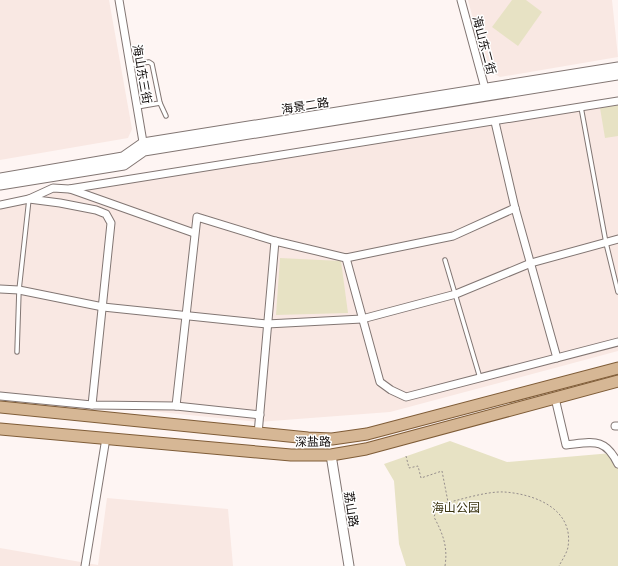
<svg xmlns="http://www.w3.org/2000/svg" width="618" height="566" font-family="Barlow,'Noto Sans SC',sans-serif">
<style>
.built{fill:#f9e8e3}
.green{fill:#e7e2c4}
.lines{fill:none;stroke-linecap:round;stroke-linejoin:round}
.service-casing{stroke:#827673;stroke-width:5.5}
.minor-casing{stroke:#827673;stroke-width:9}
.tertiary-casing{stroke:#827673;stroke-width:11}
.primary-casing{stroke:#7f5c37;stroke-width:13}
.path{stroke:#958d8c;stroke-width:1;stroke-dasharray:2 2;stroke-linecap:butt}
.service{stroke:#fff;stroke-width:3.5}
.minor{stroke:#fff;stroke-width:7}
.tertiary{stroke:#fff;stroke-width:9}
.primary{stroke:#d6b795;stroke-width:11}
.labels{text-anchor:middle;dominant-baseline:central;stroke-width:3;stroke-linejoin:round;paint-order:stroke}
.street-label{font-size:12px;fill:#110c0b;stroke:#fff}
.park-label{font-size:12px;fill:#38320e;stroke:#fff}
</style>
<rect width="100%" height="100%" fill="#fef5f3"/>
<!-- built -->
<g class="built">
<polygon points="0,0 109,0 132,129 128,138 0,160"/>
<polygon points="468,0 612,0 618,57 500,77 486,69"/>
<polygon points="618,101 618,351 390,412 258,422 0,396 0,203 29,199 53,188"/>
<polygon points="107,498 228,509 233,566 0,566 0,548 98,565"/>
</g>
<!-- green -->
<g class="green">
<polygon points="512,0 526,0 542,12 518,46 492,27"/>
<polygon points="618,105 618,136 605,138 600,108"/>
<polygon points="280,258 341,261 348,313 276,315"/>
<polygon points="450,441 507,462 612,453 618,464 618,566 406,566 399,544 394,481 384,464"/>
</g>
<g class="lines">
<defs>
<g id="service">
<polyline points="130,65 149,62 152,64 160,103 137,107"/>
<polyline points="160,103 166,116"/>
<polyline points="581,107 606,243 618,292"/>
<polyline points="445,260 480,378"/>
<polyline points="17,352 19,290 29,199"/>
</g>
<g id="minor">
<polyline points="119,0 144,148"/>
<polyline points="461,0 486,92"/>
<polyline points="495,122 515,208 557,358"/>
<polyline points="70,189 194,233"/>
<polyline points="29,199 53,188 69,189 618,101"/>
<polyline points="0,205 29,199 60,203 96,210 106,214 111,223 92,405"/>
<polyline points="346,258 380,382 391,390 406,397 618,342"/>
<polyline points="0,289 19,290 103,307 267,324 362,319 456,294 531,263 618,239"/>
<polyline points="0,396 92,405 176,406 260,415"/>
<path d="M 555,398 L 566,445 C 593,442 605,437 618,464"/>
<polyline points="176,406 197,217 275,241 346,258 453,236 515,208"/>
<polyline points="615,426 618,426"/>
<polyline points="258,434 275,241"/>
<polyline points="85,566 106,438"/>
</g>
<g id="tertiary">
<polyline points="0,178 123,157 143,143 618,67"/>
<polyline points="0,185 124,165 144,151 618,75"/>
<polyline points="331,455 349,566"/>
</g>
<g id="primary">
<polyline points="0,407 308,438 332,439 367,434 618,368"/>
<polyline points="0,429 291,455 331,455 366,449 618,381"/>
</g>
</defs>
<!-- service casing -->
<use href="#service" class="service-casing"/>
<!-- minor casing -->
<use href="#minor" class="minor-casing"/>
<!-- tertiary casing -->
<use href="#tertiary" class="tertiary-casing"/>
<!-- primary casing -->
<use href="#primary" class="primary-casing"/>
<!-- path -->
<g class="path">
<polyline points="406,456 409,468 418,466 421,478 442,471 448,502"/>
<path d="M 445,566 C 448,547 443,534 434,517 L 438,505 C 456,501 486,491 504,492 C 535,494 574,509 568,547 C 567,553 562,560 559,566"/>
</g>
<!-- service -->
<use href="#service" class="service"/>
<!-- minor -->
<use href="#minor" class="minor"/>
<!-- tertiary -->
<use href="#tertiary" class="tertiary"/>
<!-- primary -->
<use href="#primary" class="primary"/>
</g>
<g class="labels">
<!-- street labels -->
<g class="street-label">
<text transform="translate(485 45) rotate(75)">海山东二街</text>
<text transform="translate(143 74) rotate(80)">海山东三街</text>
<text transform="translate(305 105) rotate(-9)">海景二路</text>
<text transform="translate(313 441) rotate(-1)">深盐路</text>
<text transform="translate(352 509) rotate(81)">荔山路</text>
</g>
<!-- park labels -->
<g class="park-label">
<text x="456" y="507">海山公园</text>
</g>
</g>
</svg>
